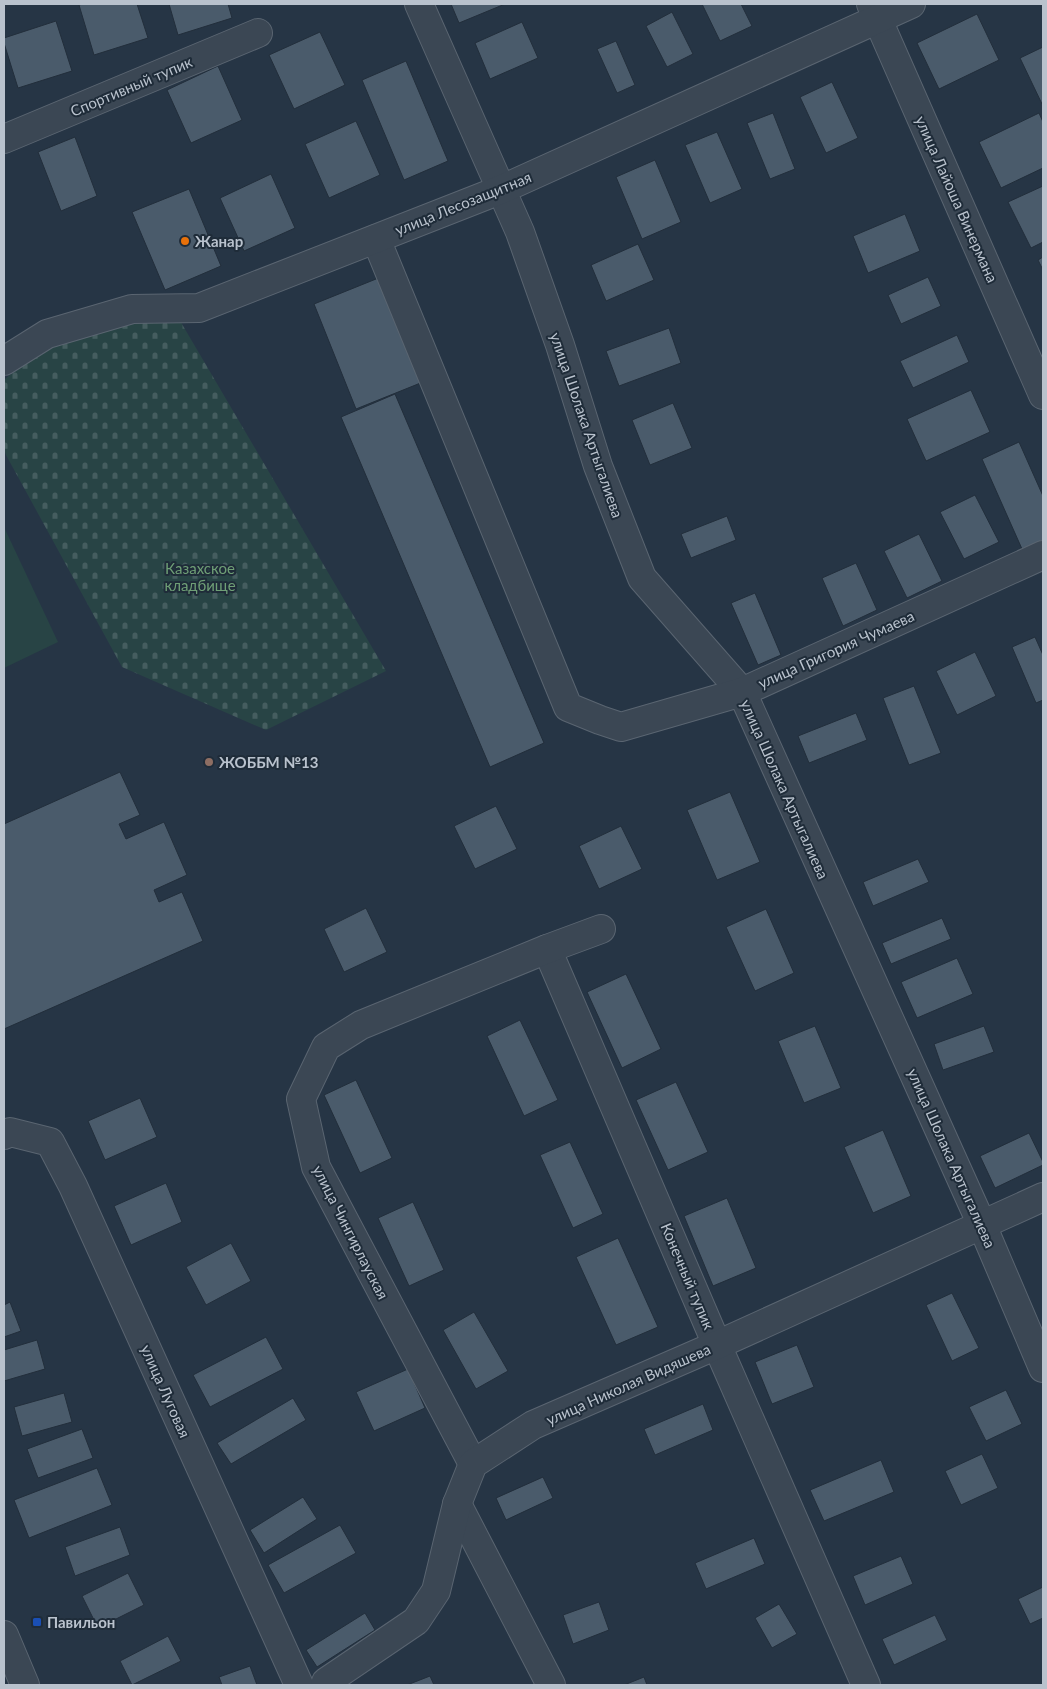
<svg xmlns="http://www.w3.org/2000/svg" width="1047" height="1689" font-family="Lato,sans-serif">
<style>
.grass{fill:#284445}
.cemetery{fill:url(#cemetery-stones)}
.building{fill:#4a5b6b;stroke:#222e3b}
.lines{fill:none;stroke-linecap:round;stroke-linejoin:round}
.street-casing{stroke:#5a6571;stroke-width:30}
.street{stroke:#3b4754;stroke-width:28}
.food-dot{fill:#e8710a;stroke:#1f2c39;stroke-width:2}
.education-dot{fill:#8d6e63;stroke:#1f2c39;stroke-width:2}
.transit-dot{fill:#1a4fb4;stroke:#1f2c39;stroke-width:2}
.labels{text-anchor:middle;dominant-baseline:central;stroke-width:4;stroke-linejoin:round;paint-order:stroke}
.street-label{font-size:15px;fill:#b9c2cd;stroke:#1f2c39}
.poi-label{font-size:15px;font-weight:bold;fill:#b9c2cd;stroke:#1f2c39;text-anchor:start}
.park-label{font-size:15px;fill:#6f9f76;stroke:#1f2c39}
</style>
<defs>
<pattern id="cemetery-stones" width="16" height="16" patternUnits="userSpaceOnUse" patternTransform="scale(1.25)"><rect width="16" height="16" fill="#284445"/><path d="M2 7V4a2 2 0 0 1 4 0v3zM10 15v-3a2 2 0 0 1 4 0v3z" fill="#455d5f"/></pattern>
</defs>
<rect width="100%" height="100%" fill="#263545"/>
<!-- grass -->
<polygon class="grass" points="4,527 58,642 4,668"/>
<!-- cemetery -->
<polygon class="cemetery" points="179,319 386,671 266,730 122,667 6,455 4,449 4,380 34,354 123,323"/>
<!-- building -->
<g class="building">
<polygon points="83,4 137,4 148,38 94,55 79,5"/>
<polygon points="169,4 228,4 232,18 178,35"/>
<polygon points="451,4 505,4 459,23"/>
<polygon points="702,4 741,4 752,26 720,41"/>
<polygon points="672,12 693,54 667,67 646,26"/>
<polygon points="977,14 999,60 939,89 917,43"/>
<polygon points="56,21 72,71 18,88 4,43 4,38"/>
<polygon points="522,22 538,58 490,79 475,43"/>
<polygon points="320,32 345,85 294,109 269,55"/>
<polygon points="616,41 635,85 617,93 597,49"/>
<polygon points="1043,47 1043,104 1042,104 1020,58"/>
<polygon points="406,61 448,161 404,180 362,80"/>
<polygon points="218,66 242,120 191,143 167,90"/>
<polygon points="832,82 858,138 826,153 800,97"/>
<polygon points="773,113 795,169 770,179 747,123"/>
<polygon points="1039,113 1043,122 1043,168 1001,188 979,142"/>
<polygon points="356,121 380,175 329,198 305,144"/>
<polygon points="717,132 742,189 710,203 685,145"/>
<polygon points="75,137 97,196 61,211 38,152"/>
<polygon points="655,160 681,222 642,239 616,177"/>
<polygon points="271,174 295,228 244,251 220,198"/>
<polygon points="1043,186 1043,242 1031,248 1008,202"/>
<polygon points="189,189 221,266 165,290 132,212"/>
<polygon points="905,214 920,251 868,273 853,236"/>
<polygon points="638,244 654,280 606,301 591,265"/>
<polygon points="1043,257 1043,270 1038,260"/>
<polygon points="381,277 423,382 356,409 314,304"/>
<polygon points="928,277 941,306 901,324 888,295"/>
<polygon points="669,328 681,363 619,386 606,351"/>
<polygon points="957,335 969,362 913,388 900,361"/>
<polygon points="971,390 990,432 926,461 907,419"/>
<polygon points="395,394 544,743 490,767 341,417"/>
<polygon points="673,403 692,448 650,465 632,420"/>
<polygon points="1019,442 1043,496 1043,540 1022,549 982,459"/>
<polygon points="975,495 999,542 964,559 940,512"/>
<polygon points="727,516 736,540 691,558 681,534"/>
<polygon points="919,534 942,581 907,598 884,551"/>
<polygon points="856,563 877,610 843,626 822,578"/>
<polygon points="755,593 781,655 758,665 731,603"/>
<polygon points="1035,637 1043,655 1043,700 1036,703 1012,647"/>
<polygon points="975,652 996,696 957,715 936,671"/>
<polygon points="914,686 941,753 909,765 883,698"/>
<polygon points="856,713 867,740 809,763 798,736"/>
<polygon points="120,772 140,815 119,824 126,839 164,822 187,875 154,890 159,902 182,892 203,941 4,1029 4,824"/>
<polygon points="730,792 760,862 717,880 687,810"/>
<polygon points="496,806 517,849 475,869 454,826"/>
<polygon points="621,826 642,869 599,889 579,846"/>
<polygon points="918,859 929,882 873,906 863,882"/>
<polygon points="366,908 387,952 344,972 324,929"/>
<polygon points="766,909 794,973 755,991 726,927"/>
<polygon points="942,918 951,939 891,964 882,943"/>
<polygon points="957,958 973,994 917,1018 901,982"/>
<polygon points="626,974 661,1049 622,1068 587,992"/>
<polygon points="520,1020 558,1100 524,1116 487,1036"/>
<polygon points="815,1026 841,1088 804,1103 778,1041"/>
<polygon points="984,1026 994,1052 943,1070 934,1044"/>
<polygon points="356,1080 392,1158 360,1173 324,1095"/>
<polygon points="676,1082 708,1152 668,1170 636,1100"/>
<polygon points="140,1098 157,1137 105,1160 88,1121"/>
<polygon points="883,1130 911,1196 873,1213 844,1147"/>
<polygon points="1029,1133 1043,1162 1043,1165 995,1188 980,1156"/>
<polygon points="570,1142 603,1214 573,1228 540,1155"/>
<polygon points="166,1183 182,1222 131,1245 114,1206"/>
<polygon points="727,1198 756,1268 713,1286 684,1216"/>
<polygon points="413,1202 444,1270 409,1286 378,1218"/>
<polygon points="618,1238 658,1327 616,1345 576,1257"/>
<polygon points="231,1243 251,1281 206,1305 186,1267"/>
<polygon points="952,1293 979,1348 952,1361 926,1305"/>
<polygon points="10,1302 21,1331 4,1337 4,1305"/>
<polygon points="474,1312 508,1371 476,1389 443,1330"/>
<polygon points="266,1337 283,1369 210,1407 193,1375"/>
<polygon points="37,1340 45,1369 4,1381 4,1350"/>
<polygon points="797,1345 814,1387 772,1404 755,1362"/>
<polygon points="408,1369 425,1408 374,1431 356,1392"/>
<polygon points="1006,1390 1022,1424 986,1441 969,1407"/>
<polygon points="64,1393 72,1422 22,1436 14,1407"/>
<polygon points="293,1398 306,1420 231,1464 217,1443"/>
<polygon points="703,1404 713,1430 655,1455 644,1429"/>
<polygon points="82,1429 93,1458 38,1478 27,1449"/>
<polygon points="982,1454 998,1488 961,1505 945,1471"/>
<polygon points="881,1460 894,1492 824,1521 810,1490"/>
<polygon points="97,1468 112,1505 29,1538 14,1500"/>
<polygon points="543,1477 553,1498 506,1520 496,1498"/>
<polygon points="303,1497 317,1519 264,1553 250,1530"/>
<polygon points="340,1525 356,1553 284,1593 268,1565"/>
<polygon points="120,1527 130,1555 75,1576 65,1547"/>
<polygon points="754,1538 765,1564 706,1589 695,1563"/>
<polygon points="901,1556 913,1584 865,1605 853,1576"/>
<polygon points="128,1573 144,1605 98,1628 82,1596"/>
<polygon points="1043,1587 1043,1618 1030,1624 1018,1599"/>
<polygon points="599,1602 609,1630 573,1644 563,1615"/>
<polygon points="779,1604 797,1634 772,1648 755,1618"/>
<polygon points="365,1613 375,1630 317,1667 306,1650"/>
<polygon points="935,1615 947,1640 894,1665 882,1639"/>
<polygon points="168,1636 181,1661 132,1685 120,1661"/>
<polygon points="250,1666 257,1685 222,1685 219,1677"/>
<polygon points="430,1676 434,1685 407,1685"/>
<polygon points="644,1677 647,1685 624,1685"/>
</g>
<g class="lines">
<defs>
<g id="street">
<polyline points="419,4 520,232 560,345 598,466 642,578 742,692 982,1225 1043,1368"/>
<polyline points="871,4 1043,395"/>
<polyline points="4,139 258,33"/>
<polyline points="376,239 568,707 600,720 621,727 742,692 1043,555"/>
<polyline points="4,361 47,334 132,309 199,308 500,190 911,4"/>
<polyline points="547,949 717,1345 866,1685"/>
<polyline points="4,1135 10,1132 50,1142 73,1186 299,1685"/>
<polyline points="473,1464 316,1167 301,1099 326,1047 361,1025 547,949 601,929"/>
<polyline points="457,1504 551,1685"/>
<polyline points="4,1635 25,1685"/>
<polyline points="325,1685 326,1682 416,1621 436,1591 457,1504 473,1464 533,1425 717,1345 1043,1197"/>
</g>
</defs>
<!-- street casing -->
<use href="#street" class="street-casing"/>
<!-- street -->
<use href="#street" class="street"/>
</g>
<!-- markers -->
<circle class="food-dot" cx="185" cy="241" r="5"/>
<circle class="education-dot" cx="209" cy="762" r="5"/>
<rect class="transit-dot" x="32" y="1617" width="10" height="10" rx="2.5"/>
<g class="labels">
<!-- street labels -->
<g class="street-label">
<text transform="translate(131 86) rotate(-23)">Спортивный тупик</text>
<text transform="translate(957 199) rotate(66)">улица Лайоша Винермана</text>
<text transform="translate(463 203) rotate(-22)">улица Лесозащитная</text>
<text transform="translate(587 425) rotate(71)">улица Шолака Артыгалиева</text>
<text transform="translate(836 649) rotate(-24)">улица Григория Чумаева</text>
<text transform="translate(785 789) rotate(66)">улица Шолака Артыгалиева</text>
<text transform="translate(952 1158) rotate(66)">улица Шолака Артыгалиева</text>
<text transform="translate(351 1232) rotate(63)">улица Чингирлауская</text>
<text transform="translate(688 1276) rotate(67)">Конечный тупик</text>
<text transform="translate(628 1384) rotate(-24)">улица Николая Видяшева</text>
<text transform="translate(166 1391) rotate(66)">улица Луговая</text>
</g>
<!-- poi labels -->
<g class="poi-label">
<text x="195" y="241">Жанар</text>
<text x="219" y="762">ЖОББМ №13</text>
<text x="47" y="1622">Павильон</text>
</g>
<!-- park labels -->
<g class="park-label">
<text x="200" y="568">Казахское<tspan x="200" dy="17">кладбище</tspan></text>
</g>
</g>
<!-- border -->
<rect width="1047" height="1689" fill="none" stroke="#b9c2cd" stroke-width="10"/>
</svg>
